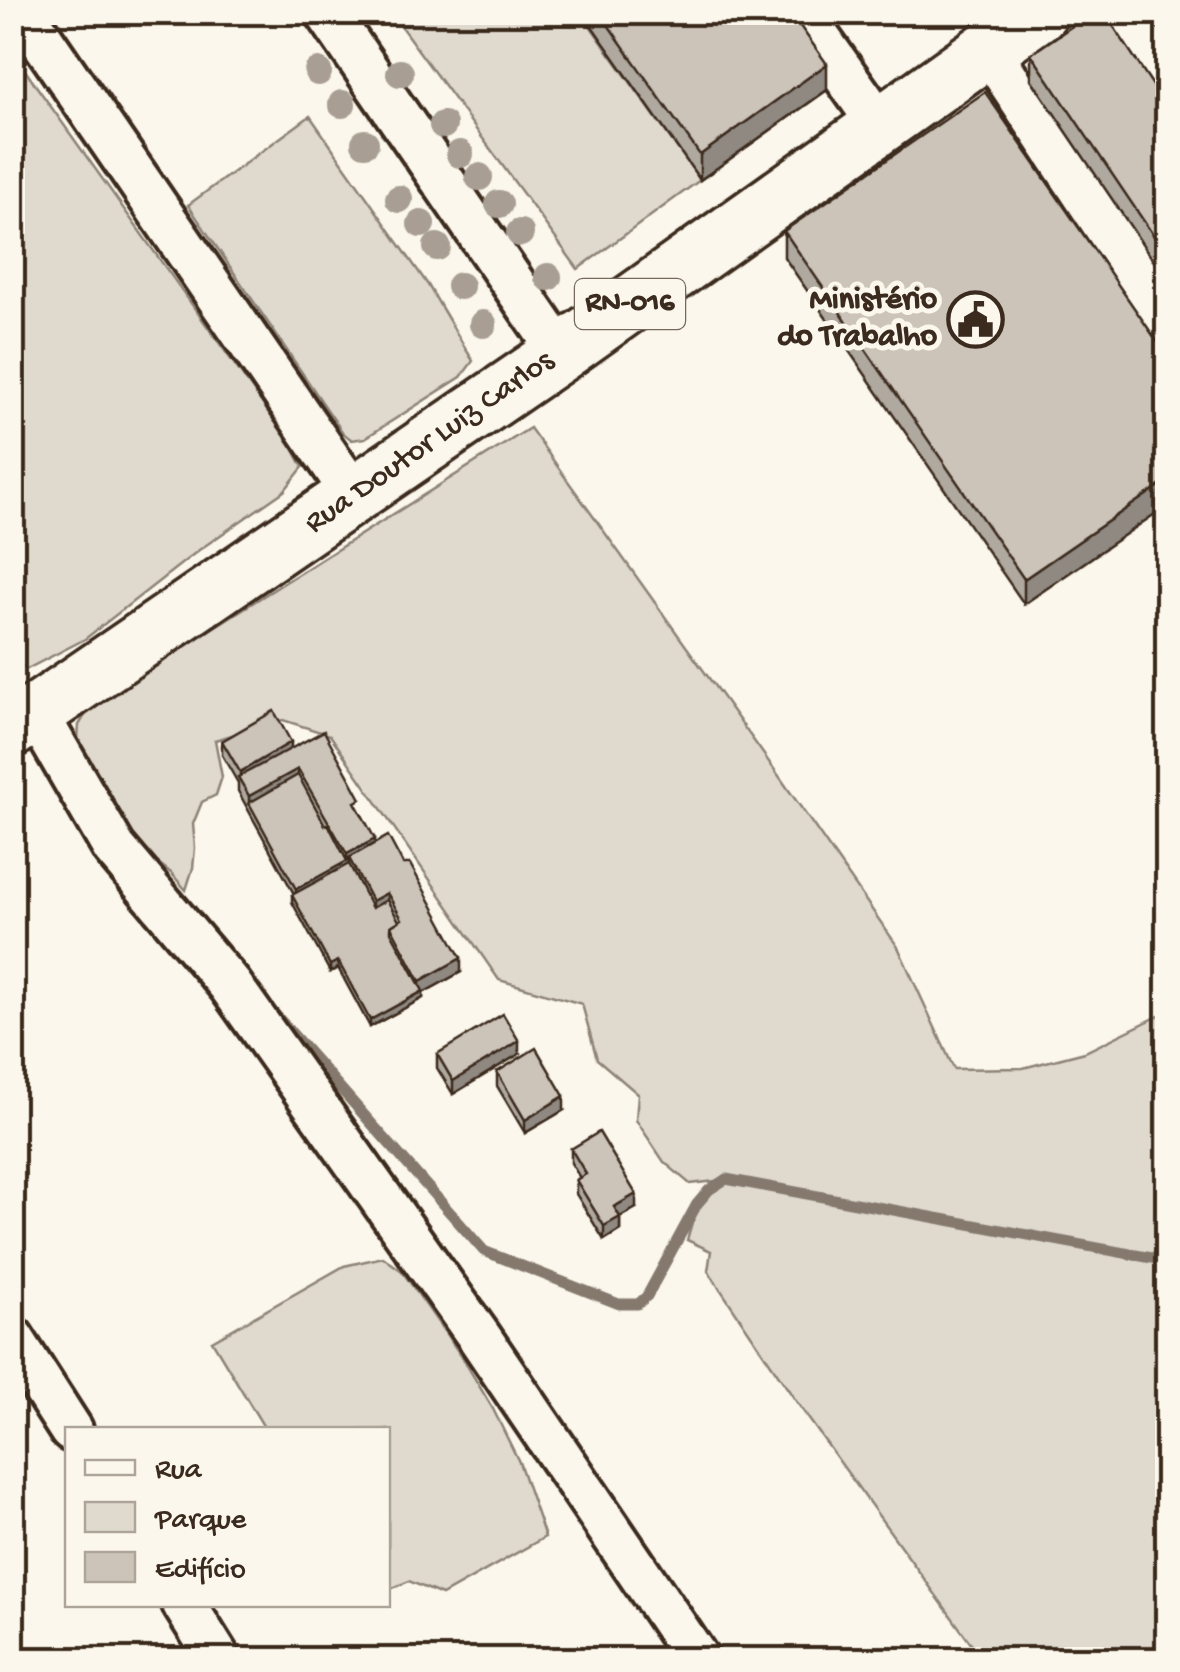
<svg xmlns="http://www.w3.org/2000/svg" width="1180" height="1672" font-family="'Gochi Hand',sans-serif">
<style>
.green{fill:#dfd9ce;stroke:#8d8276;stroke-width:2.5}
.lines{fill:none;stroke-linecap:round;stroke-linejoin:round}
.stream{stroke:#85796d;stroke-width:11}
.street-casing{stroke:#3b2a1e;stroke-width:50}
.primary-casing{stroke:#3b2a1e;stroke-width:62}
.street{stroke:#fbf7ec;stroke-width:42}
.primary{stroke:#fbf7ec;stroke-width:55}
.tree{fill:#a89e93}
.wall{fill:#afa99f;stroke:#3b2a1e;stroke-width:2.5}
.shaded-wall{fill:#8f8982;stroke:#3b2a1e;stroke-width:2.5}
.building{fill:#ccc4b9;stroke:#3b2a1e;stroke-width:2.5}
.labels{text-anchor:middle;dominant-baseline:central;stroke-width:10;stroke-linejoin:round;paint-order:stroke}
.shield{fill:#fbf7ec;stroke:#75685c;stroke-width:2.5}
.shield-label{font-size:30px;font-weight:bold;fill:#3b2a1e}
.poi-label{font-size:32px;font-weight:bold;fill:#3b2a1e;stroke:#fbf7ec;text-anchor:end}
.street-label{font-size:32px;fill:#3b2a1e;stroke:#fbf7ec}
</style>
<rect width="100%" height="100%" fill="#fbf7ec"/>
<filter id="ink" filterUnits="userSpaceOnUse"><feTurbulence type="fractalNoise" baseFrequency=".01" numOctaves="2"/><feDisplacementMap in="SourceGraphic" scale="20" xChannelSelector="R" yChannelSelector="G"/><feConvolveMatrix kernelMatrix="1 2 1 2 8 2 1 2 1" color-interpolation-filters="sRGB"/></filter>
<g filter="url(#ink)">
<!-- green -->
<g class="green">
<polygon points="391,13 581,13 700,180 578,269"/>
<polygon points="12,52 289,441 303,467 284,491 199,550 85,639 27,669 12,659"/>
<polygon points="310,116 428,285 473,361 461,377 365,438 352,440 343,433 188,205"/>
<path d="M 530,428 L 779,776 L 898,947 L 954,1069 L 1023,1068 L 1085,1052 L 1167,1012 L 1167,1659 L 982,1659 L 798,1404 L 708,1271 L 711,1251 L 687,1240 C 696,1208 696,1201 724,1180 L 690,1184 L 664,1162 L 636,1120 L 638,1094 L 597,1059 L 582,1004 L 499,980 L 330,735 L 283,720 L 215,740 L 222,777 L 216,795 L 202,802 L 193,824 L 195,848 L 193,868 L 186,890 L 171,873 L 148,855 L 134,838 L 77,754 L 79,725 L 92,704 Z"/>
<polygon points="383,1257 402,1271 462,1357 493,1409 519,1462 545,1537 442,1595 409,1581 388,1590 388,1430 265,1429 212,1341 344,1266"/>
</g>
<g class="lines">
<!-- stream -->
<polyline class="stream" points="274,1013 484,1251 619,1304 638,1304 647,1296 697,1204 709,1190 726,1179 1168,1261"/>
<defs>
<g id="street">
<polyline points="23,12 354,495"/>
<polyline points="327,12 561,353"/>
<polyline points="800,12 880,125"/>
<polyline points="1120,12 1168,80"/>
<polyline points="988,49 1168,321"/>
<polyline points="36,713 114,848 230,985 480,1338 698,1660"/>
<polyline points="12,1338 71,1430"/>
<polyline points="184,1604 219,1660"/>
</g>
<polyline id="primary" points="12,729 561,353 1040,12"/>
</defs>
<!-- street casing -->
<use href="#street" class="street-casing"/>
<!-- primary casing -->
<use href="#primary" class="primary-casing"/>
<!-- street -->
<use href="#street" class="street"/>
<!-- primary -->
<use href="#primary" class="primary"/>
</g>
<!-- trees -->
<g class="tree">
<circle cx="318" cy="72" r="14"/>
<circle cx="400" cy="73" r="14"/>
<circle cx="342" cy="104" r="14"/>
<circle cx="443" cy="125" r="14"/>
<circle cx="365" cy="143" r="14"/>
<circle cx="460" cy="154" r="14"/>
<circle cx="479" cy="177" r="14"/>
<circle cx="399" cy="199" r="14"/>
<circle cx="499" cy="204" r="14"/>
<circle cx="421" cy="224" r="14"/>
<circle cx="520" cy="233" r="14"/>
<circle cx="437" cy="247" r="14"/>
<circle cx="548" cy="277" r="14"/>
<circle cx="460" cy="286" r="14"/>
<circle cx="483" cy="324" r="14"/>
</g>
<!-- wall -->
<g class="wall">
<polygon points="582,12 790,12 827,90 700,180"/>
<polygon points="1031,54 1168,108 1168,282 1031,79"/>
<polygon points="784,231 1168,357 1024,604 784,257"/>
<polygon points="222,741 291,749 361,813 375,843 461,972 423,993 423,998 370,1027 338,968 330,972 292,902 292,895 294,894 238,791 238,783 222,755"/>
<polygon points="437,1054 519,1054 453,1094 437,1068"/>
<polygon points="497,1072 564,1110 525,1133 497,1086"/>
<polygon points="571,1149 636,1208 620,1217 620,1230 604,1240 576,1194 576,1180 580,1178 571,1163"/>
</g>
<!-- shaded-wall -->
<g class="shaded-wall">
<polygon points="827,64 827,90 700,180 700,155"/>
<polygon points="1168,480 1168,505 1024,604 1024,579"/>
<polygon points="291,742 291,755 240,780 240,772"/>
<polygon points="298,769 298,782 249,803 249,796"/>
<polygon points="375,839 375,853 349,858 349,867 296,896 296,889 347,861 347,854"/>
<polygon points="387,893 387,906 372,915 372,901"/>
<polygon points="461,958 461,972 423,993 423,998 370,1027 370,1020 420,993 420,981"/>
<polygon points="338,961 338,968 330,972 330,965"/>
<polygon points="519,1041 519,1054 453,1094 453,1081"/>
<polygon points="564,1096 564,1110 525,1133 525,1120"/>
<polygon points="636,1194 636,1208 620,1217 620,1230 604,1240 604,1226 614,1207"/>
</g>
<!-- building -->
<g class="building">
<polygon points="599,12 790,12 827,64 700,155"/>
<polygon points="1093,12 1104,12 1168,108 1168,257 1031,54"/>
<polygon points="985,92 1168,357 1168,480 1024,579 784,231"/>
<polygon points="274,711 291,742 240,772 222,741"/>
<polygon points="324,731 361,799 355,802 375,839 347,854 298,769 249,796 238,777"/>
<polygon points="298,775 325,825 328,824 347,861 296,889 249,803"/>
<polygon points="388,836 403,864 410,864 461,958 420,981 391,926 402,919 387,893 372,901 349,858"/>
<polygon points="349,864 372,908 387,900 399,921 391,926 391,932 423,991 370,1020 338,961 330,965 292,895"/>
<polygon points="503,1014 519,1041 453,1081 437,1054"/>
<polygon points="536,1048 564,1096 525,1120 497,1072"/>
<polygon points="599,1132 636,1194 614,1207 620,1217 604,1226 576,1180 586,1174 571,1149"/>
</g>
</g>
<!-- icons -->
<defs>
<symbol id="civic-ring" viewBox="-11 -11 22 22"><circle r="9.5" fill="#fbf7ec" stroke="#3b2a1e" stroke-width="1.5"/><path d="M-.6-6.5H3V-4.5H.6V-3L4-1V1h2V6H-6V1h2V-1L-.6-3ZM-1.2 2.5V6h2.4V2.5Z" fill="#3b2a1e"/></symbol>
</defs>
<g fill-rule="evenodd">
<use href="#civic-ring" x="944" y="288" width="63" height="63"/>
</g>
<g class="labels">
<!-- shield labels -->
<rect class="shield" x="575" y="279" width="110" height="50" rx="8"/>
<g class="shield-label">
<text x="630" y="304">RN-016</text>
</g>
<!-- poi labels -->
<g class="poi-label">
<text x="937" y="301">Ministério<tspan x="937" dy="37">do Trabalho</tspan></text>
</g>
<!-- street labels -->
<g class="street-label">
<text transform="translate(430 443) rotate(-35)">Rua Doutor Luiz Carlos</text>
</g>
</g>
<!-- margin -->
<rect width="1180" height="1672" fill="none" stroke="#fbf7ec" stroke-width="50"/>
<rect x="25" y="25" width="1130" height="1622" fill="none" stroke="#3b2a1e" stroke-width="4" filter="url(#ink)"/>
<!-- legend -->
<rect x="65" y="1427" width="325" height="180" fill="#fbf7ec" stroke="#aea59a" stroke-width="2.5"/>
<rect x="85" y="1460" width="50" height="15" fill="#fbf7ec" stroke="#aea59a" stroke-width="2.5"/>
<text x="155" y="1477" font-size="30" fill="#3b2a1e">Rua</text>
<rect x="85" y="1502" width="50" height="30" fill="#dfd9ce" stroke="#aea59a" stroke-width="2.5"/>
<text x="155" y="1527" font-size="30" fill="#3b2a1e">Parque</text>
<rect x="85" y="1552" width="50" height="30" fill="#ccc4b9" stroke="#aea59a" stroke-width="2.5"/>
<text x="155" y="1577" font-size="30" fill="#3b2a1e">Edifício</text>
</svg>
